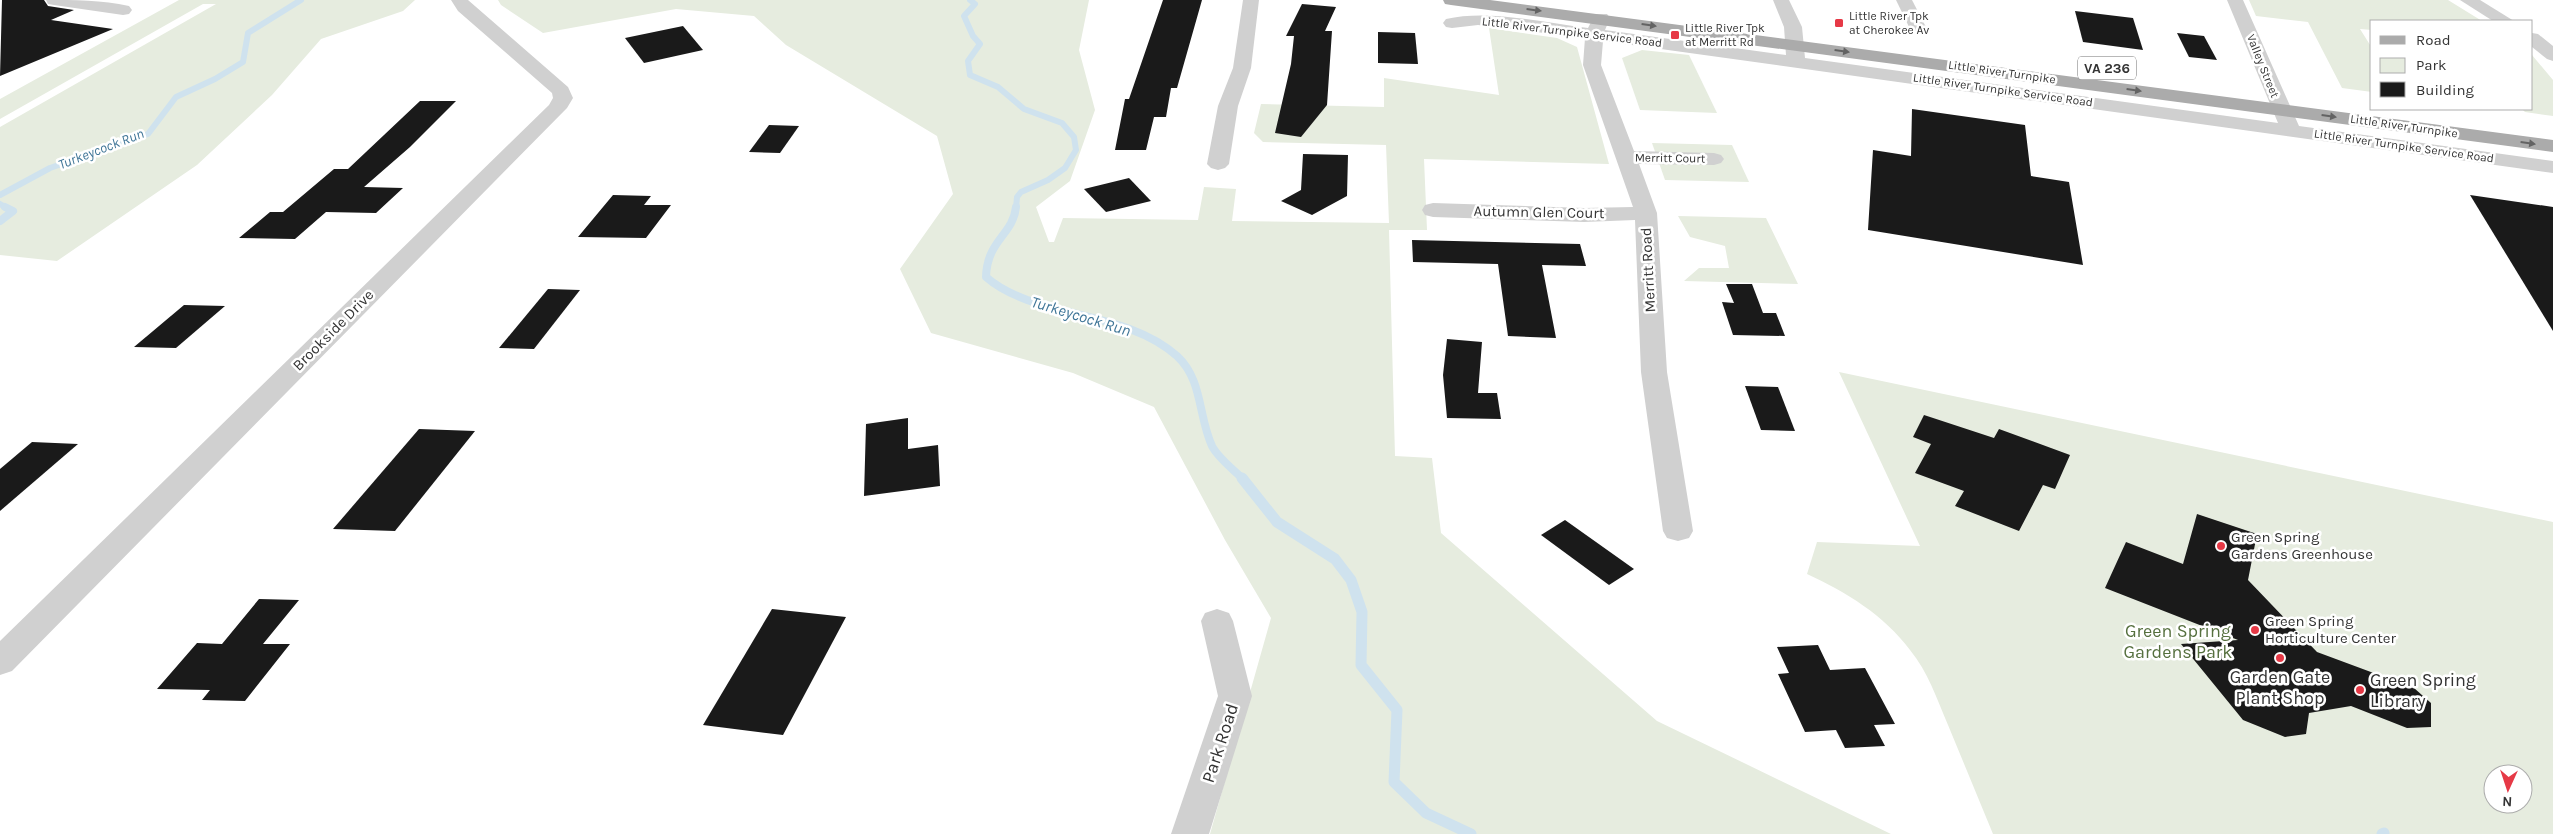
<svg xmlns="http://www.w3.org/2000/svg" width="2553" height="834" font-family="Karla,sans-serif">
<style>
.green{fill:#e6ecdf;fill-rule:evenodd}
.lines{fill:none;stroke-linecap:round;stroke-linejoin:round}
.stream-far2{stroke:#cfe2ee;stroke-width:6}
.stream-far1{stroke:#cfe2ee;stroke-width:8}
.stream{stroke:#cfe2ee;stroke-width:11}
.building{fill:#1a1a1a}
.minor{fill:#d0d0d0;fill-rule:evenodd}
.major{fill:#ababab;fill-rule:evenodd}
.oneway{fill:#636363}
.poi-dot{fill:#e63946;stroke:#fff;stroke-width:2}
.labels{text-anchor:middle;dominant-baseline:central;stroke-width:5;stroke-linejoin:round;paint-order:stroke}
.far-poi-label{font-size:12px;fill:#333;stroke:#fff;text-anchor:start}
.far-street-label{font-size:12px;fill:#333;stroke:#fff}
.shield{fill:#fff;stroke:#707070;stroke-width:1}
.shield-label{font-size:14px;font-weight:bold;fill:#333}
.far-water-label{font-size:14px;font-style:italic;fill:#3f7597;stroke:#fff}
.street-label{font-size:15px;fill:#333;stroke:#fff}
.poi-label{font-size:15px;fill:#333;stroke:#fff;text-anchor:start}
.water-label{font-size:16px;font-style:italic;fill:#3f7597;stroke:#fff}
.near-park-label{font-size:18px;fill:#56703f;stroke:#fff}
.near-poi-label{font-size:18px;fill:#333;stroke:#fff}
.near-street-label{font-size:18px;fill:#333;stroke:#fff}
</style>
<rect width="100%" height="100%" fill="#fff"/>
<!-- green -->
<g class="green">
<polygon points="179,0 415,0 403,11 321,39 272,95 197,165 57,261 0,255 0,127 216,4 203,4 0,119 0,99"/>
<polygon points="498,0 1089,0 1079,50 1095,110 1070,181 1036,207 1049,242 1054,242 1063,218 1198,220 1204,187 1236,189 1232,221 1389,223 1386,145 1263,142 1254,133 1261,104 1384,107 1384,78 1499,95 1489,28 1557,38 1577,47 1609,164 1424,159 1427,230 1389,230 1395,456 1432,458 1441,533 1657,721 1891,834 1210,834 1271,618 1225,540 1154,407 1073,373 931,333 900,269 953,194 937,136 786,45 754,16 676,9 543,33 501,5"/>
<polygon points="2249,0 2448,0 2482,21 2372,21 2372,30 2360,29 2372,48 2372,92 2342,88 2308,22 2256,16"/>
<polygon points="1642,50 1689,55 1717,113 1640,110 1622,58"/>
<polygon points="2532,55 2553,80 2553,116 2525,112 2522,109 2532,109"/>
<polygon points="1652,143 1732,145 1749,182 1665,180"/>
<polygon points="1678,216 1766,218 1798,284 1684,281 1699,268 1729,268 1725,246 1690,237"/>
<path d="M 1839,372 L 2553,522 L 2553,834 L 1993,834 C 1978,798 1963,761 1948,725 C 1937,699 1928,672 1910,650 C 1884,615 1846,592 1807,574 L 1817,542 L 1920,546 ZM 2493,774 L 2523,774 L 2523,804 L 2493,804 Z"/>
</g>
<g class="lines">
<!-- stream-far2 -->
<g class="stream-far2">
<polyline points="970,0 975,4 964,16 973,36 980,44 968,61 970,75 998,87 1024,109 1062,123 1074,137 1076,150 1065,168 1048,180 1021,192 1017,197 1016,208"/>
<polyline points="0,195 50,168 148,134 176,97 215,79 243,62 248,33 301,0"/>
<polyline points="0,204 7,208"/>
</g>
<!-- stream-far1 -->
<g class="stream-far1">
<path d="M 1016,207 C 1013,235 987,240 986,277 C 1034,319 1125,309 1177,356 C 1203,380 1198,416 1212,446 C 1218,458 1233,469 1243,479"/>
<polyline points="0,221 13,211 5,207"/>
</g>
<!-- stream -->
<g class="stream">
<polyline points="1242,478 1277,522 1335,559 1351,580 1362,612 1361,665 1397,710 1394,782 1426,813 1471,834"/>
<polyline points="2382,834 2384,833"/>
</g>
</g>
<!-- building -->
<g class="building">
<polygon points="2,0 44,0 48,6 74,10 51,20 113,29 0,76"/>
<polygon points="1163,0 1202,0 1177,88 1171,88 1166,117 1154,117 1146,150 1115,150 1125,99 1129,99"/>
<polygon points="1302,4 1336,7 1325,31 1332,31 1327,105 1301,137 1275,133 1291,64 1294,36 1286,36"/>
<polygon points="2075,11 2133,18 2143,50 2083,42"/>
<polygon points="683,26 703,50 644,63 625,38"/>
<polygon points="1378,32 1415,33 1418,64 1378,63"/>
<polygon points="2177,33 2204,36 2217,60 2189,57"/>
<polygon points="420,101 456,101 410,147 364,187 403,188 376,213 326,212 295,239 239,238 270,212 283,212 334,169 348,169"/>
<polygon points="1912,109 2025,125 2031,176 2069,182 2083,265 1868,230 1873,150 1911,156"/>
<polygon points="769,125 799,126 780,153 749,152"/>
<polygon points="1303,154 1348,155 1347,196 1312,215 1281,201 1301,190"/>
<polygon points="1129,178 1151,201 1106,212 1084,189"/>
<polygon points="613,195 651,196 644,205 671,205 646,238 578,237"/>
<polygon points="2470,195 2553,207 2553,331"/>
<polygon points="1412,240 1580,244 1586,266 1542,265 1556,338 1508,336 1498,264 1413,262"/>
<polygon points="1726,284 1752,284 1763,313 1776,313 1785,336 1733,335 1722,302 1734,303"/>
<polygon points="548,289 580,290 534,349 499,348"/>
<polygon points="184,305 225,306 176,348 134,347"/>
<polygon points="1447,339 1482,342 1478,393 1497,393 1501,419 1447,418 1443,375"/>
<polygon points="1745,386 1778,387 1795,431 1761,430"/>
<polygon points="1924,415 1994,438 1999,429 2070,455 2055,489 2043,485 2019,531 1955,506 1964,491 1915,473 1931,444 1913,437"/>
<polygon points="908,418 908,449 938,445 940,486 864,496 866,424"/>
<polygon points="419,429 475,431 395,531 333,529"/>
<polygon points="32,442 78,444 0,511 0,469"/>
<polygon points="2197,514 2257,534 2248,580 2317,652 2414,688 2431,703 2431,727 2407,728 2351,706 2309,713 2306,734 2285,737 2243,720 2181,644 2238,640 2105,588 2126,542 2183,564"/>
<polygon points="1565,520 1634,569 1609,585 1541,535"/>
<polygon points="259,599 299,600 263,644 290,644 245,701 202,700 210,690 157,689 197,643 222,644"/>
<polygon points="772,609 846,617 783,735 703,725"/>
<polygon points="1818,645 1830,670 1865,668 1895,724 1874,725 1885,746 1845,748 1836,730 1805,732 1778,674 1789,673 1777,647"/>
</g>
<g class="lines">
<!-- minor -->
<g class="minor">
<path d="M 46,0 C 74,0 102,0 129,6 L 132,10 L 129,14 L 123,15 L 54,5 L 48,4 Z"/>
<polygon points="451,0 468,0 568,87 573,98 567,108 12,671 0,675 0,641 549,105 553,98 552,93 458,11"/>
<polygon points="1243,0 1259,0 1251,68 1238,106 1229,164 1225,168 1218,170 1211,168 1207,164 1218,106 1233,68"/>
<path d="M 1773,0 L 1789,0 L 1802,27 L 1805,58 L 2278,123 L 2227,0 L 2243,0 L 2299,126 L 2553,161 L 2553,173 L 1603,41 L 1601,65 L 1634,151 L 1714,153 L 1721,155 L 1724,159 L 1721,163 L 1714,165 L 1639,164 L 1657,213 L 1667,372 L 1693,531 L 1689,538 L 1678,541 L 1667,538 L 1663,531 L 1641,372 L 1635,220 L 1584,222 L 1433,217 L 1425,215 L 1422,210 L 1425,205 L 1433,203 L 1584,208 L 1633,207 L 1583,65 L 1585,38 L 1478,25 L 1452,28 L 1446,27 L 1443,23 L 1446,19 C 1489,9 1544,23 1588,28 L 1595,14 L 1607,14 L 1610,18 L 1605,30 L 1786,55 L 1784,27 Z"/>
<polygon points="1896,0 1912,0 1926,27 1923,31 1911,31"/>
<polygon points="2460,0 2480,0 2514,21 2493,21"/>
<polygon points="2532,33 2538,34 2553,46 2553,61 2547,59 2532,47"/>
<polygon points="1217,609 1229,613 1233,621 1252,696 1209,834 1171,834 1218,696 1201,621 1205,613"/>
</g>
<!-- major -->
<polygon class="major" points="1443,0 1490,0 2553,140 2553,152 1451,5 1445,4"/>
</g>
<!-- one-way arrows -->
<defs><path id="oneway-solid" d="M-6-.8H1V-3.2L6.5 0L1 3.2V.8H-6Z" transform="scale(1.25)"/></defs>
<g class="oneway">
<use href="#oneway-solid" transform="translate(1534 10) rotate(7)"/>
<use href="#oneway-solid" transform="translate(1649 25) rotate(8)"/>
<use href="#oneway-solid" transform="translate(1842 51) rotate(8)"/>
<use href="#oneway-solid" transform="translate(2134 90) rotate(8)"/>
<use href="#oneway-solid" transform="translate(2329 116) rotate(8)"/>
<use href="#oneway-solid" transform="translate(2528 143) rotate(8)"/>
</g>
<!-- markers -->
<g class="poi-dot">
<rect x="1834" y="18" width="10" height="10" rx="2.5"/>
<rect x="1670" y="30" width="10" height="10" rx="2.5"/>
<circle cx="2221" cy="546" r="5"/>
<circle cx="2255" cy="630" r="5"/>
<circle cx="2280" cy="658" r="5"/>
<circle cx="2360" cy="690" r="5"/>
</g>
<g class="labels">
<!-- far-poi labels -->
<g class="far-poi-label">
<text x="1849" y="16">Little River Tpk<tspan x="1849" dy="14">at Cherokee Av</tspan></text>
<text x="1685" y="28">Little River Tpk<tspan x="1685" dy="14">at Merritt Rd</tspan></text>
</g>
<!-- far-street labels -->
<g class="far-street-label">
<text transform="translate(1572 32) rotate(7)">Little River Turnpike Service Road</text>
<text transform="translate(2263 66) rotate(68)">Valley Street</text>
<text transform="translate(2002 72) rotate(8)">Little River Turnpike</text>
<text transform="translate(2003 90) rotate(8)">Little River Turnpike Service Road</text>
<text transform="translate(2404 126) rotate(8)">Little River Turnpike</text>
<text transform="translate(2404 146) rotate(8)">Little River Turnpike Service Road</text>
<text transform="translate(1670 158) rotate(1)">Merritt Court</text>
</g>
<!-- shield labels -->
<rect class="shield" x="2078" y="56.5" width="58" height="23" rx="4"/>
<g class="shield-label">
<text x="2107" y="68">VA 236</text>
</g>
<!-- far-water labels -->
<g class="far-water-label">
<text transform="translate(101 149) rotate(-21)">Turkeycock Run</text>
</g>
<!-- street labels -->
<g class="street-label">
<text transform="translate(1539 212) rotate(1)">Autumn Glen Court</text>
<text transform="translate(1648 270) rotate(-93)">Merritt Road</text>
<text transform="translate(333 330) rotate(-45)">Brookside Drive</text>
</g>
<!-- poi labels -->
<g class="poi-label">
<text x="2231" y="537">Green Spring<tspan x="2231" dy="17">Gardens Greenhouse</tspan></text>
<text x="2265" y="621">Green Spring<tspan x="2265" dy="17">Horticulture Center</tspan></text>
</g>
<!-- water labels -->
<g class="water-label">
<text transform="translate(1081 316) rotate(17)">Turkeycock Run</text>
</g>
<!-- near-park labels -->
<g class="near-park-label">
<text x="2178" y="631">Green Spring<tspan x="2178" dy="21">Gardens Park</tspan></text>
</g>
<!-- near-poi labels -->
<g class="near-poi-label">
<text x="2280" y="677">Garden Gate<tspan x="2280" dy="21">Plant Shop</tspan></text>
<text x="2370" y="680" text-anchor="start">Green Spring<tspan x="2370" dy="21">Library</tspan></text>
</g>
<!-- near-street labels -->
<g class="near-street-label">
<text transform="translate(1220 743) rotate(-72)">Park Road</text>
</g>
</g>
<!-- legend -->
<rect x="2370" y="20" width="162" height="90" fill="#ffffff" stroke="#adadad"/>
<rect x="2380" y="36" width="25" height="8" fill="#ababab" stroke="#adadad"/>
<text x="2416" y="45" font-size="15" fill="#333333">Road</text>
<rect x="2380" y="58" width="25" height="15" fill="#e6ecdf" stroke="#adadad"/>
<text x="2416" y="70" font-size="15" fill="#333333">Park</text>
<rect x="2380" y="82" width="25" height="15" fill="#1a1a1a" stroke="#adadad"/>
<text x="2416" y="95" font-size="15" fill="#333333">Building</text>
<!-- north arrow -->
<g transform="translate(2508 789) rotate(183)"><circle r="24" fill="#ffffff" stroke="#adadad"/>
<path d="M0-4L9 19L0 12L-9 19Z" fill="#e63946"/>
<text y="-8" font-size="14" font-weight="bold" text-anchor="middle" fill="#333333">N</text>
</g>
</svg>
